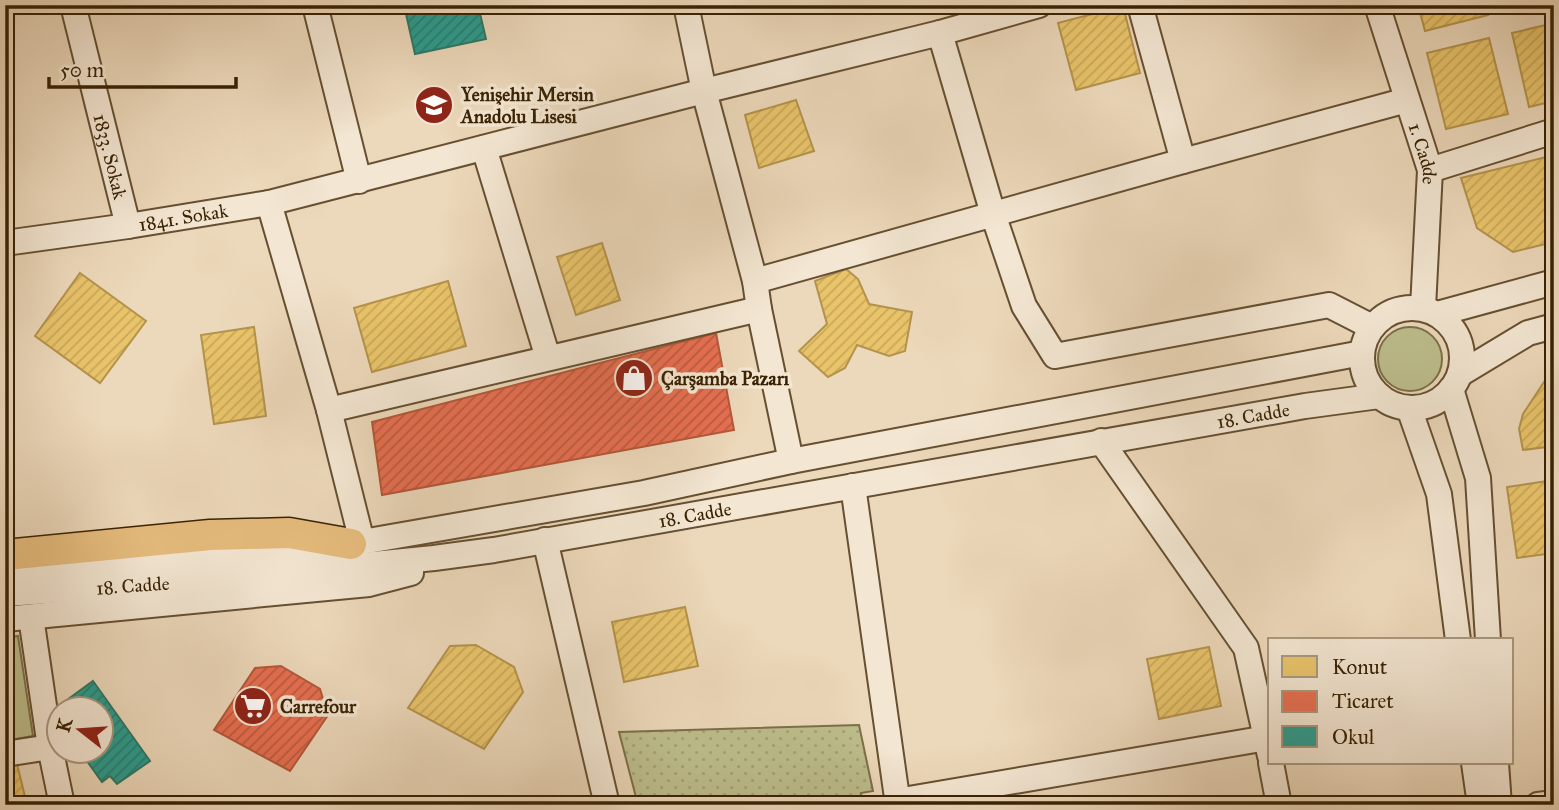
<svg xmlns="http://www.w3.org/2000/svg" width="1559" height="810" font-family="'IM FELL Great Primer',serif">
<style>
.grass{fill:#bdbd8c;stroke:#7b7048;stroke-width:2}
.park{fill:url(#park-dots);stroke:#7b7048;stroke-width:2}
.homes{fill:url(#homes-hatch);stroke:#b4934b;stroke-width:2}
.shops{fill:url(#shops-hatch);stroke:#b3583a;stroke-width:2}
.schools{fill:url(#schools-hatch);stroke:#2e7865;stroke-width:2}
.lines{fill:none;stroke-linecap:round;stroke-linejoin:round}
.minor-casing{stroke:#665031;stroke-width:28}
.major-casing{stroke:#392203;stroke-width:33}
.minor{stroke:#f3e6d2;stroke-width:24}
.major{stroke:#e6bc7d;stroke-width:30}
.labels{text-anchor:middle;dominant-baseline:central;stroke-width:7;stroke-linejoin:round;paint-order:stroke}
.poi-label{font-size:19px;font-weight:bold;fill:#392203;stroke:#f3e6d2;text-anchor:start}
.street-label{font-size:19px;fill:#392203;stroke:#f3e6d2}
</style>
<defs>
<pattern id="park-dots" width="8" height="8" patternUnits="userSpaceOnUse" patternTransform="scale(1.75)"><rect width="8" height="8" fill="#bdbd8c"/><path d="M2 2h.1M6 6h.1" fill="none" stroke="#a3a277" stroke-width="1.8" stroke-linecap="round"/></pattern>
<pattern id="homes-hatch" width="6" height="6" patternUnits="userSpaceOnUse" patternTransform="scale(1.75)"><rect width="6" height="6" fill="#e9c46a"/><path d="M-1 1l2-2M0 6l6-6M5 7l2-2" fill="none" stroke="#c9a85a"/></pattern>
<pattern id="shops-hatch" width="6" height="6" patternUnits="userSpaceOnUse" patternTransform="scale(1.75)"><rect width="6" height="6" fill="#e76f51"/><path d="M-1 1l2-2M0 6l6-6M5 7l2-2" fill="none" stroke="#bc5b41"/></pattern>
<pattern id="schools-hatch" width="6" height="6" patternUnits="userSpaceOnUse" patternTransform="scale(1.75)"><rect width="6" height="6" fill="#2a9d8f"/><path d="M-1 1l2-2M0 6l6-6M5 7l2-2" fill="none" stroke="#258073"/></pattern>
</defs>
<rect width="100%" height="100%" fill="#ecd8ba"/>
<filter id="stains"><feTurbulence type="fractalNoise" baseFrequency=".00286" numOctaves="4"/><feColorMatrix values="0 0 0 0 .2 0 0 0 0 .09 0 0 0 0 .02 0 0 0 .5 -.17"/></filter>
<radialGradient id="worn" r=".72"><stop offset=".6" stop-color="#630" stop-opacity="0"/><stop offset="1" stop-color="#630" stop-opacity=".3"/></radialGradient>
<!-- grass -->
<g class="grass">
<circle cx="1410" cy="359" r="32"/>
<polygon points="18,636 33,736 5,741 5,638"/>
</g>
<!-- park -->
<polygon class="park" points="859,725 873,791 861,793 862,805 638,805 619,732"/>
<!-- homes -->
<g class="homes">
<polygon points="1418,5 1485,5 1488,15 1425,31"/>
<polygon points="1123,6 1140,73 1076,90 1058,23"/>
<polygon points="1554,23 1554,101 1529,107 1512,33"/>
<polygon points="1489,38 1508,114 1446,129 1427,53"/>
<polygon points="796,100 814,151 759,168 745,115"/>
<polygon points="1554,155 1554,242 1513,252 1477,228 1461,178"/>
<polygon points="602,243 620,300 576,315 557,257"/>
<polygon points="846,269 858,279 869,304 912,312 905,351 889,356 857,345 845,368 828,377 799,351 827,324 815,281"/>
<polygon points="80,273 146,321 100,383 35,336"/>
<polygon points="448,281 466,346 372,372 354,308"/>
<polygon points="254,327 266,416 214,424 201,335"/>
<polygon points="1554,377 1554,446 1523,450 1519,429 1523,414 1546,379"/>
<polygon points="1554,480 1554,553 1517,558 1507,487"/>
<polygon points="685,607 698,666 624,682 612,622"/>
<polygon points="476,645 514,667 523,692 484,749 408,708 450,646"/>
<polygon points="1209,647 1221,706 1159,719 1147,659"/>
<polygon points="17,764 27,805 5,805 5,767"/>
</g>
<!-- shops -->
<g class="shops">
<polygon points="716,333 734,430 382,495 372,422"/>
<polygon points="281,666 320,689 328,715 290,771 214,730 255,668"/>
</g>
<!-- schools -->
<g class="schools">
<polygon points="404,5 478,5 486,39 415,54"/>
<polygon points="93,681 150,761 117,784 110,776 102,782 79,750 102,750 102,708 63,708 60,705"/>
</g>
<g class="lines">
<defs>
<g id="minor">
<path id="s1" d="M 73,5 L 128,226"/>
<polyline points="315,5 359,181"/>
<polyline points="686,5 704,91 755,281 759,309 791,461"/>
<polyline points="1140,5 1183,161"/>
<path id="s2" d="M 1377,5 L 1430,170 L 1423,308"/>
<polyline points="940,33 993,214 1024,306 1055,356 1329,305 1372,327"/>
<polyline points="484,148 548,358"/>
<polyline points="1430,170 1554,131"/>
<polyline points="269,203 329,410 362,542"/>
<path id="s3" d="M 5,243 L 128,226 L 269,203 L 704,91 L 940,33 L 1039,5"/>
<polyline points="755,281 1183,161 1407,100"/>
<circle cx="1412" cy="358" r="50"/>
<polyline points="1437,314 1554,282"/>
<polyline points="1460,374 1528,333 1554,326"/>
<polyline points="1451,389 1478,478 1488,640"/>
<polyline points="1409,408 1439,494 1458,640"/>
<polyline points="329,410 759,309"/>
<polyline points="1101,441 1246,648 1270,756"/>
<polyline points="853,486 898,805"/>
<polyline points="545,540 607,805"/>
<polyline points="5,574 185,562 283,554 362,542 644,493 791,461 1362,353"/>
<path id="s4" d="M 5,594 L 222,579 L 434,558 L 494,550 L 1305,406 L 1379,396"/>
<polyline points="31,617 50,747 62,805"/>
<polyline points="5,619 369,584 411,573"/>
<polyline points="5,754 50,747"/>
<polyline points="1271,763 1279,805"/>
<polyline points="1474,763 1480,805"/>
<polyline points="1496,763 1499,805"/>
<polyline points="897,801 1267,738"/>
<polyline points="1538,805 1554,803"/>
</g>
<polyline id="major" points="5,555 210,535 289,533 351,544"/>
</defs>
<!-- minor casing -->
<use href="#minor" class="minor-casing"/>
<!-- major casing -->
<use href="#major" class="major-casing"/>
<!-- minor -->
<use href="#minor" class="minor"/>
<!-- major -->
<use href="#major" class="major"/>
</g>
<!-- icons -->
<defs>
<symbol id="school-disc" viewBox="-11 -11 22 22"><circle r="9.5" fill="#8f2418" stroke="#f3e6d2"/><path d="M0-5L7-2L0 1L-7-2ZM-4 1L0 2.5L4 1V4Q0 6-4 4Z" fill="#fff"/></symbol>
<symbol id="shop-disc" viewBox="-11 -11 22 22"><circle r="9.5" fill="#8f2418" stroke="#f3e6d2"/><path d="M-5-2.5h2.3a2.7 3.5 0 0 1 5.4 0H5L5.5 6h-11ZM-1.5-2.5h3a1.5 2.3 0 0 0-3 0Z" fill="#fff"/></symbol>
<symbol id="supermarket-disc" viewBox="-11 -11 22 22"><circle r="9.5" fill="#8f2418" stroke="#f3e6d2"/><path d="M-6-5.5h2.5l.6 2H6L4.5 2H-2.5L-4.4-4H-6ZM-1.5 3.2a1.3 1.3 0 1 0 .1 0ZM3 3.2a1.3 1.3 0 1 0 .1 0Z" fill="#fff"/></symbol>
</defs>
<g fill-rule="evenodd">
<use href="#school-disc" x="412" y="83" width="44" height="44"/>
<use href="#shop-disc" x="612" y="356" width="44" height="44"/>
<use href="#supermarket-disc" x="231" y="684" width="44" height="44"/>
</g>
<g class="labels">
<!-- poi labels -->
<g class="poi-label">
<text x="461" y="94">Yenişehir Mersin<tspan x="461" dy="22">Anadolu Lisesi</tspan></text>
<text x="661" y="378">Çarşamba Pazarı</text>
<text x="280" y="706">Carrefour</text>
</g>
<!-- street labels -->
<g class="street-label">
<text stroke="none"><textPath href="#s2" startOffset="156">1. Cadde</textPath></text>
<text stroke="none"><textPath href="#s1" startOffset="156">1833. Sokak</textPath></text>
<text stroke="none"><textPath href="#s3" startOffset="180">1841. Sokak</textPath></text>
<text stroke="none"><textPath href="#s4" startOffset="1262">18. Cadde</textPath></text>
<text stroke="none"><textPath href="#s4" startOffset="695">18. Cadde</textPath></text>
<text stroke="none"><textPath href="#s4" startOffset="128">18. Cadde</textPath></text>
</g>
</g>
<!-- margin -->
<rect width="1559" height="810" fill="none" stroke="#ecd8ba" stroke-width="28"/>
<rect x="7" y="7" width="1545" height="796" fill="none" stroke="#392203" stroke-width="3.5"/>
<rect x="14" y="14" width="1531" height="782" fill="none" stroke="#392203" stroke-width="2"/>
<!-- legend -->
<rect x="1268" y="638" width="245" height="126" fill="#f3e6d2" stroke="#a9987f" stroke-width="2"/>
<rect x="1282" y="656" width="35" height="21" fill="#e9c46a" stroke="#a9987f" stroke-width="2"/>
<text x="1332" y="674" font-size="21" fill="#392203">Konut</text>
<rect x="1282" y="691" width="35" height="21" fill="#e76f51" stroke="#a9987f" stroke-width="2"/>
<text x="1332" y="708" font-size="21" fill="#392203">Ticaret</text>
<rect x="1282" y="726" width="35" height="21" fill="#2a9d8f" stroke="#a9987f" stroke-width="2"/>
<text x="1332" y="744" font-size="21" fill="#392203">Okul</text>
<!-- north arrow -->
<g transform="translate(80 730) rotate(287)"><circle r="33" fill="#f3e6d2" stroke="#a9987f" stroke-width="2"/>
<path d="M0-5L12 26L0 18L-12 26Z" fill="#8f2418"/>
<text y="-10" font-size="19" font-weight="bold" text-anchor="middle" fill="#392203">K</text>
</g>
<!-- scale -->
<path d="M49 77v10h187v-10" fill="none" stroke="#392203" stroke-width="3.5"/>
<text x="60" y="77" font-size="21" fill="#392203" stroke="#f3e6d2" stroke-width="5" paint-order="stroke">50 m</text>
<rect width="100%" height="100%" filter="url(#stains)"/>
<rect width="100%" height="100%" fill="url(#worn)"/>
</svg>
